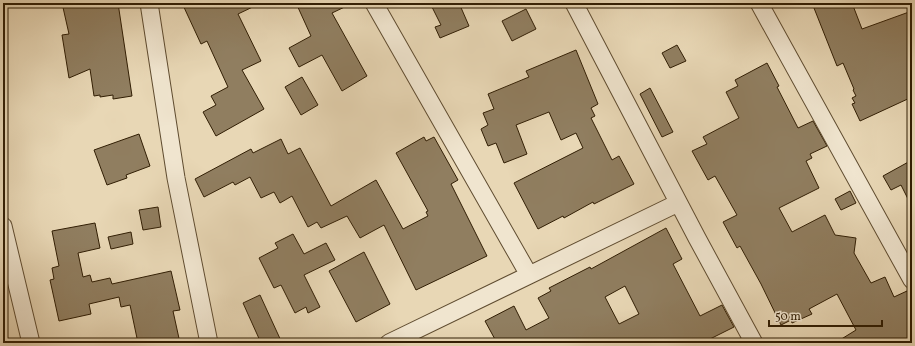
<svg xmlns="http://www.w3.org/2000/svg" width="915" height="346" font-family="Vollkorn,serif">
<rect width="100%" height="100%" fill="#e8d7b5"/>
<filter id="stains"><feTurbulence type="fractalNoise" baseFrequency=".005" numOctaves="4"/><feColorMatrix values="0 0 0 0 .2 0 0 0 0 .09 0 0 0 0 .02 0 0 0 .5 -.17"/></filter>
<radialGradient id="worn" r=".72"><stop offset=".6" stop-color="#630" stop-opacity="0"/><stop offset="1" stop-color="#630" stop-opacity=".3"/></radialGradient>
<path fill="#907e60" stroke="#311e04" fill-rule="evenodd" d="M62,3H118L132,96L113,99V95L100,97V95L94,96L90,69L69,78L62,35L69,34Z
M182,3H261L238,14L261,61L242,70L264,109L216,136L203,112L216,105L211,96L228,87L207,41L201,44Z
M296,3H353L332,13L367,76L342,91L322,55L299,67L289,48L311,36Z
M430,3H459L469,26L440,38L435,27L441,25Z
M812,3H852L862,29L909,12L912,21V97L860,121L852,104L855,103L852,98L856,96L853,90L854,89L843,63L837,66Z
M526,9L536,29L512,41L502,21Z
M677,45L686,61L670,68L662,53Z
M576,50L598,104L591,108L595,116L591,118L612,160L619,156L634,184L594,204L593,202L564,218L563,216L538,229L514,183L583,148L576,133L561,140L549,112L516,125L527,154L504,163L496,143L488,146L481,129L488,125L483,113L494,109L488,94L529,77L526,71Z
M767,63L779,86L777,87L798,128L813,121L827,146L810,154L812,158L806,161L819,188L779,208L792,232L825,215L835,235L856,238L854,253L871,283L885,277L894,297L907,291L912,302V343H835L856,330L837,294L809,309L812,314L792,323L791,320L781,325L761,284L740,246L737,248L723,222L737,215L715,176L708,180L692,151L707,144L703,137L739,118L726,92L738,86L735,80Z
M302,77L318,105L301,115L285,87Z
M650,88L673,132L662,137L640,94Z
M139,134L150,166L126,175L127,178L107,185L94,150Z
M424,137L426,141L434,137L458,180L451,184L487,256L416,290L384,225L360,238L347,216L321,228L317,222L308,227L292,196L280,203L274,192L261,198L250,177L235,185L233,182L204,197L195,179L251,149L253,153L281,139L288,154L300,148L331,206L376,180L403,229L428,216L426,212L428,211L396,153Z
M912,160V207L901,185L891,190L883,176Z
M850,191L856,203L841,210L835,199Z
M158,207L161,227L143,230L139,210Z
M95,223L100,248L78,253L83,277L90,275L92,282L110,278L112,284L171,271L180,310L173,311L180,343H138L130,305L121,307L119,297L89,304L91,314L59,321L50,280L54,279L52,268L59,266L52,231Z
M666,228L682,259L673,264L700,316L722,305L734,327L702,343H497L485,321L514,306L526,330L549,318L538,298L551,291L549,288L590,267L591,269ZM625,286L639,314L619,324L605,297Z
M131,232L133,244L111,249L108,237Z
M293,234L304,254L326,243L335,260L304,275L320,307L308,313L306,307L295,313L281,285L274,288L259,258L278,248L275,243Z
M364,252L390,304L356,322L329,271Z
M260,295L282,343H261L243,303Z"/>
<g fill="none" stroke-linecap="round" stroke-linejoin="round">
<g stroke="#5f4c30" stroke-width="19">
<path id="minor" d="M149,3L176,178L209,343
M374,3L529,275
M574,3L697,238L754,343
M759,3L912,280
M3,226L31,343
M389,343L678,203"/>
</g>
<use href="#minor" stroke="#f0e5cf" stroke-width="17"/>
</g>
<rect width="915" height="346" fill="none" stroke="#e8d7b5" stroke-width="16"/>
<rect x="4" y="4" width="907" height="338" fill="none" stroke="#311e04" stroke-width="2"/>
<rect x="8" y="8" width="899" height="330" fill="none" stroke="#311e04"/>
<path d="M769 320v6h113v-6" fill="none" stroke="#311e04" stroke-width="2"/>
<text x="775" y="320" font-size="12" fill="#311e04" stroke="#f0e5cf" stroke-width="3" paint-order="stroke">50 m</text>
<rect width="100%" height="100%" filter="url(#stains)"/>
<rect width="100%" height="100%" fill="url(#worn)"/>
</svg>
